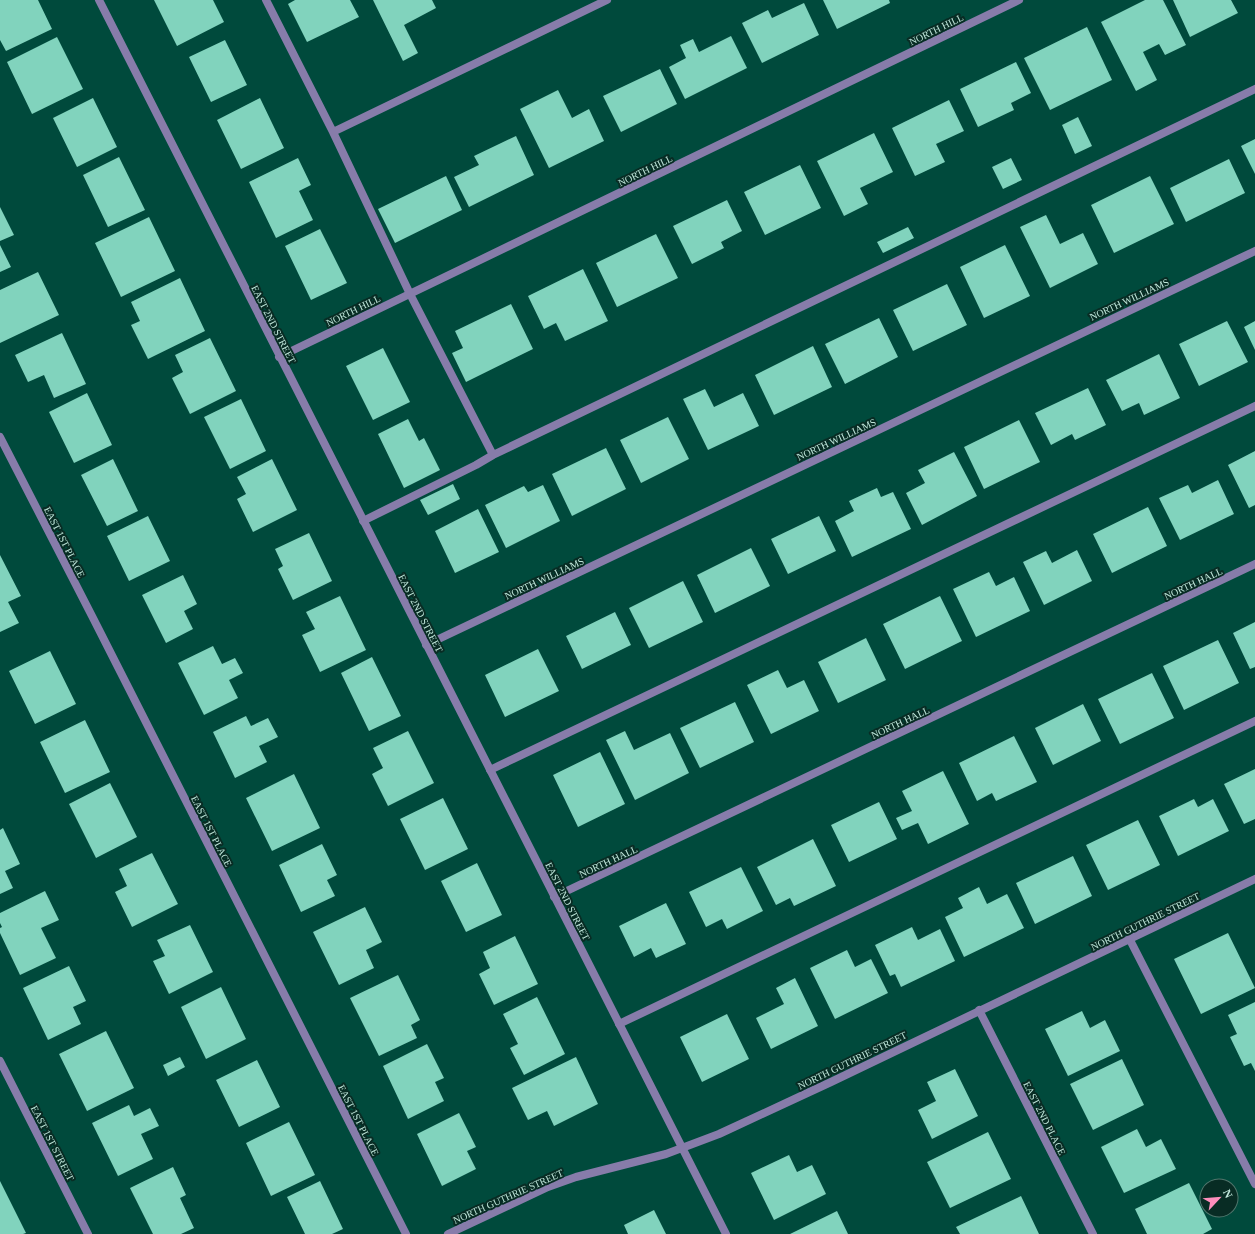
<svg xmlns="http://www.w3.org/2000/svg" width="1255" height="1234" font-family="Georgia,serif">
<rect width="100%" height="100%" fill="#004a3c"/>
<path fill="#81d3bd" d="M0,0H38L52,29L6,51L0,40Z
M154,0H213L224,22L177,46Z
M295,0H350L359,17L307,42L288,4Z
M373,0H432L436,8L404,25L418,53L403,61Z
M823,0H889L890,3L837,29Z
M1145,0H1163L1186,45L1165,55L1159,44L1143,52L1157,80L1136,91L1101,22Z
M1173,0H1231L1238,13L1190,37Z
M804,3L819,35L762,63L742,23L768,10L772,18Z
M1087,27L1112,80L1050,110L1024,58Z
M731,36L747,68L685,99L669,67L686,58L680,45L693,39L699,52Z
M57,37L83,89L32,114L7,62Z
M225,40L247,85L211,102L189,57Z
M1016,62L1031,93L1011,103L1014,110L978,127L960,89Z
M660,69L677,104L621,132L603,96Z
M558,90L572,118L589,109L604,141L549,168L520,109Z
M93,98L117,147L77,167L53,118Z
M260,98L284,148L241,169L217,120Z
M949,100L964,131L936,144L945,162L915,176L892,128Z
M1078,117L1092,146L1075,154L1062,125Z
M874,133L893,172L860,188L868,204L844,216L817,161Z
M516,136L534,175L469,207L454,177L479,165L474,156Z
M1255,139V174L1241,146Z
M119,157L145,210L108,227L83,175Z
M298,158L311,185L299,191L313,220L276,238L249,182Z
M1011,158L1022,180L1003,189L992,167Z
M1229,159L1245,193L1186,222L1170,188Z
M800,165L821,208L765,235L744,192Z
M446,176L462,210L395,243L378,209Z
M1150,176L1174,224L1114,253L1091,205Z
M727,200L742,231L721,242L724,248L692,264L673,226Z
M0,207L14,235L0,241Z
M1046,215L1060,244L1083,233L1098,264L1050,288L1020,227Z
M149,217L175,271L121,297L95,243Z
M908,227L914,238L883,253L877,242Z
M320,229L347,283L311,300L285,246Z
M656,234L678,278L617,307L596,263Z
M0,245L11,267L0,272Z
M1005,245L1030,296L984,318L960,267Z
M583,269L608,321L565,341L556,323L544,329L528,296Z
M38,272L59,315L0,343V290Z
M180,278L205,331L148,359L131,325L140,321L131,302Z
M947,284L967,325L913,351L893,310Z
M511,304L533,349L466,382L452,353L463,348L455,331Z
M879,318L898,357L845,384L825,344Z
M1227,321L1248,362L1199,386L1179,344Z
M1255,321V350L1244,327Z
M62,333L86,384L54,398L44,375L28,382L15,355Z
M210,338L236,391L190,414L172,378L183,372L175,355Z
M813,346L832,387L774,415L755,375Z
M383,348L410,402L373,420L346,366Z
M1159,354L1180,398L1144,415L1139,403L1122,411L1106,380Z
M1088,388L1106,425L1075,440L1072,434L1051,445L1035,413Z
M705,389L714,407L743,393L759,426L708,450L683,399Z
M87,393L112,445L74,463L49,412Z
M241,399L266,451L230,469L204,417Z
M668,417L689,459L641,483L620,440Z
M408,419L419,441L424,438L440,470L404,488L378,434Z
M1019,420L1040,462L984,489L964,447Z
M606,448L626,489L572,516L552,474Z
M1255,451V505L1249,508L1228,465Z
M954,452L977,496L922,525L906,493L925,483L918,470Z
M113,459L138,511L107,526L81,475Z
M272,459L297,510L253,532L237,499L246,494L237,477Z
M1218,480L1234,514L1180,540L1159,498L1188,485L1192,493Z
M453,484L460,499L428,515L420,500Z
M543,485L560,521L506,548L485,505L524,486L528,492Z
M877,488L881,497L893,492L911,529L852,557L835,521L854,511L849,501Z
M1148,507L1167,546L1112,573L1093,534Z
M478,509L499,552L455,573L435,531Z
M148,516L170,561L129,581L107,536Z
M819,516L836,551L788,574L771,539Z
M309,533L332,581L293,600L278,569L283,566L275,549Z
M751,548L770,586L715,613L697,575Z
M1077,550L1092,581L1044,605L1023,562L1046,551L1052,563Z
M0,555L21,596L8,602L19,623L0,632Z
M989,572L996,586L1014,577L1030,611L976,637L953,589Z
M183,575L197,604L184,611L193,629L166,643L142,595Z
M683,581L703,622L649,648L629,608Z
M340,596L366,650L320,672L302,635L315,629L306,612Z
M940,596L962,641L905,669L883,624Z
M615,612L631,645L582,669L566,636Z
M1255,622V667L1250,669L1233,633Z
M866,638L886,680L838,703L818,662Z
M1218,640L1239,683L1184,710L1163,666Z
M213,646L222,664L235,658L243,673L229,680L238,698L204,715L178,663Z
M538,649L559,691L505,717L485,675Z
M50,651L76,704L35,724L9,671Z
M372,657L401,716L369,731L341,673Z
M778,670L787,688L804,680L819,711L771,734L747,685Z
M1152,673L1174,718L1120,744L1098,699Z
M735,702L754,742L700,768L680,728Z
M1083,704L1101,741L1053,765L1035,728Z
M246,716L251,726L268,718L278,737L259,746L267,762L235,778L213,732Z
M85,720L110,772L65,793L40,742Z
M408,731L434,783L388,806L372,774L383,768L373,748Z
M625,731L634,750L670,733L689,773L635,800L606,740Z
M1014,736L1037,782L996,801L992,793L977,801L959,763Z
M600,752L625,804L578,827L553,775Z
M1255,769V819L1244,824L1224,784Z
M943,771L969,824L928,844L918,823L902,830L896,818L912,811L902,791Z
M294,774L320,828L272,851L246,798Z
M110,783L137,837L96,858L69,804Z
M443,798L468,849L425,870L400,819Z
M1194,799L1198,807L1213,799L1229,831L1178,856L1159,816Z
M879,802L897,839L849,862L831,825Z
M1138,820L1160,865L1108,890L1086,845Z
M3,828L20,864L5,871L13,888L0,894V830Z
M813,839L836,886L794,906L790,898L776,905L757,867Z
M322,844L337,875L327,880L335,896L301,912L279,865Z
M152,853L178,904L132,927L115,892L127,886L119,869Z
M1073,856L1092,896L1035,924L1016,883Z
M477,863L502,915L466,932L441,881Z
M741,867L763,911L727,929L722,919L706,927L689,892Z
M979,887L987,904L1007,894L1024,928L964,957L945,917L963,908L958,898Z
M45,891L59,920L41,928L56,958L20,975L0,933V928L2,927L0,923V913Z
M666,903L686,944L656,958L651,948L634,957L619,926Z
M365,907L382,942L366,950L374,968L339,985L313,932Z
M190,925L213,972L169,994L153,961L165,956L157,940Z
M912,927L918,940L940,929L955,961L901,987L895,974L890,976L875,945Z
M1228,933L1255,988L1201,1014L1174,959Z
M515,936L538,984L494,1005L479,974L490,968L483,952Z
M847,950L855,967L871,959L888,993L835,1019L810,968Z
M69,966L86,1001L73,1007L81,1024L48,1040L23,988Z
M398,975L420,1020L411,1025L417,1038L379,1056L350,998Z
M795,978L818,1026L771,1049L756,1018L784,1004L776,988Z
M221,987L246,1039L206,1059L181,1007Z
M537,997L565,1054L524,1075L510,1048L518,1044L503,1014Z
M1255,1002V1071L1251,1063L1244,1066L1230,1037L1237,1034L1228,1015Z
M1082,1011L1090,1028L1105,1020L1120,1051L1068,1076L1045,1029Z
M727,1014L749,1059L702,1082L680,1037Z
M106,1031L134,1088L87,1111L59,1054Z
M427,1044L444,1078L435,1082L444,1101L408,1119L383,1066Z
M180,1057L185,1067L168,1076L163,1065Z
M576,1057L598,1104L554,1126L547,1111L528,1120L512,1088Z
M1122,1059L1144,1105L1093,1130L1070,1084Z
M257,1060L280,1107L239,1127L216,1080Z
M955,1069L978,1116L932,1139L918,1110L936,1101L927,1082Z
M129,1105L134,1116L150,1108L159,1126L141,1134L153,1159L118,1176L92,1123Z
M459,1113L476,1147L467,1151L476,1169L442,1186L417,1134Z
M289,1122L315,1175L271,1196L246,1143Z
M1137,1129L1146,1147L1161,1139L1176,1169L1124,1193L1101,1147Z
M988,1132L1011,1179L950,1208L927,1162Z
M789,1155L797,1172L812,1165L826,1194L774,1220L751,1173Z
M173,1167L186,1195L180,1198L194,1228L181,1234H153L130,1188Z
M0,1181L26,1233L23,1234H0Z
M320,1181L343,1229L332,1234H305L287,1197Z
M1189,1183L1212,1229L1203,1234H1147L1135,1209Z
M1021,1196L1039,1234H960L956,1227Z
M654,1210L666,1234H628L624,1225Z
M837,1211L848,1234H790Z"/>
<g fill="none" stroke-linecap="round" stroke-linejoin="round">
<path stroke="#877caa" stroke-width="8" d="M266,0L333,132L410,294L493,455
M333,132L607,0
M363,521L476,465L493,455L1255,89
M490,770L1255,406
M1130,940L1255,1184
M619,1024L1255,721"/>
<path stroke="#877caa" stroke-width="8" d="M99,0L726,1234
M279,357L1019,0
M0,437L92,616L406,1234
M426,645L1255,251
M554,897L1255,564
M979,1010L1093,1234
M0,1061L88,1234
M448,1234L548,1187L576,1177L666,1154L719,1134L831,1082L1255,879"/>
</g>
<g text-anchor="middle" stroke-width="4" stroke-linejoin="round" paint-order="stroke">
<g font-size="10" fill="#bfe6da" stroke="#082c24">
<text transform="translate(936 29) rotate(-26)" y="4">NORTH HILL</text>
<text transform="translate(645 170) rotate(-26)" y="4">NORTH HILL</text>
<text transform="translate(1129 299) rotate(-25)" y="4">NORTH WILLIAMS</text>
<text transform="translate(353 310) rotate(-26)" y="4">NORTH HILL</text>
<text transform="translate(274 324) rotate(63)" y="4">EAST 2ND STREET</text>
<text transform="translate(836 439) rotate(-25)" y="4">NORTH WILLIAMS</text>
<text transform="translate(65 542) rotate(63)" y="4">EAST 1ST PLACE</text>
<text transform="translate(544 578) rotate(-25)" y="4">NORTH WILLIAMS</text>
<text transform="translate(1193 583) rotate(-25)" y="4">NORTH HALL</text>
<text transform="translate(421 613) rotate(63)" y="4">EAST 2ND STREET</text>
<text transform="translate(900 722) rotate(-25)" y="4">NORTH HALL</text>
<text transform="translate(212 831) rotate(63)" y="4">EAST 1ST PLACE</text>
<text transform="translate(608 861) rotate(-25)" y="4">NORTH HALL</text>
<text transform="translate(568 901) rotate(63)" y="4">EAST 2ND STREET</text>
<text transform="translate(1145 921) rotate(-26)" y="4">NORTH GUTHRIE STREET</text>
<text transform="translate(852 1060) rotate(-26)" y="4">NORTH GUTHRIE STREET</text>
<text transform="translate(1045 1118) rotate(63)" y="4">EAST 2ND PLACE</text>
<text transform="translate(359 1120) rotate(63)" y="4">EAST 1ST PLACE</text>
<text transform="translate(53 1143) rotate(63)" y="4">EAST 1ST STREET</text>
<text transform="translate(508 1196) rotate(-24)" y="4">NORTH GUTHRIE STREET</text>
</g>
</g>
<g transform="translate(1219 1198) rotate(64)"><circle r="19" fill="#082c24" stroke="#51766d"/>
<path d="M0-3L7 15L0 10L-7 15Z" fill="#fe8ebc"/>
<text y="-6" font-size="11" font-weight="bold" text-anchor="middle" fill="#bfe6da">N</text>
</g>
</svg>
